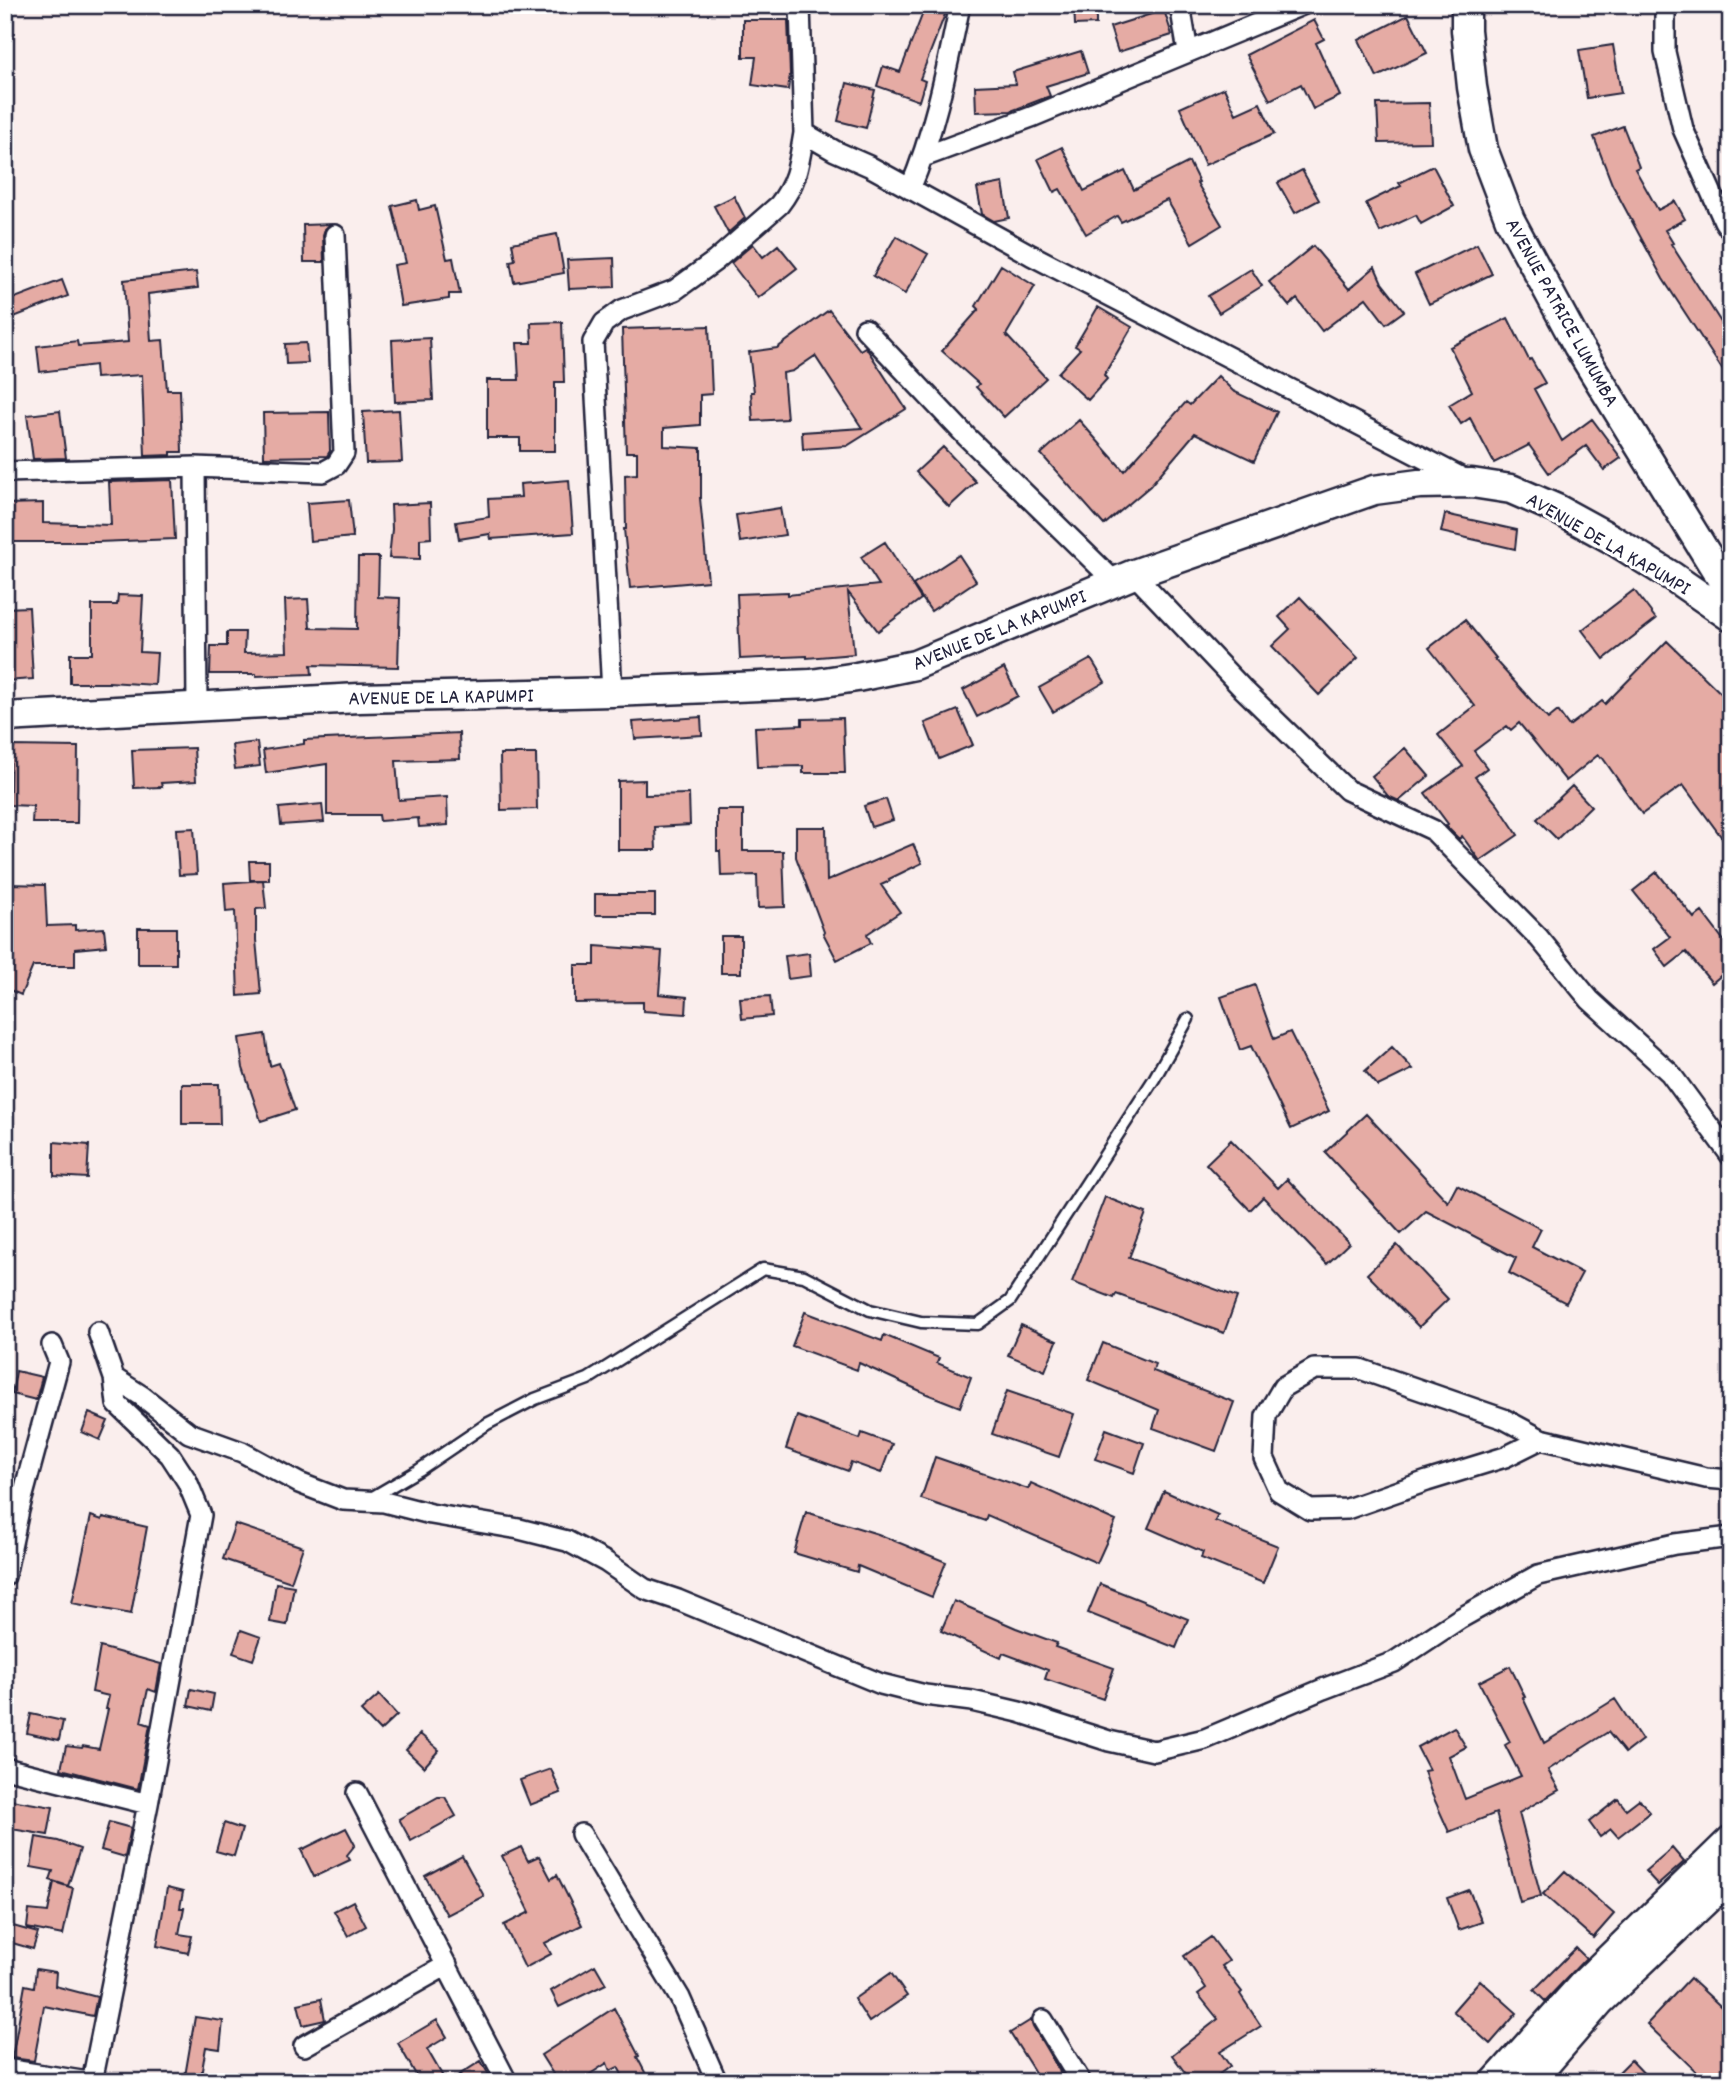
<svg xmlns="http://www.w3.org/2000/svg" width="1736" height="2087" font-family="Dekko,sans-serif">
<rect width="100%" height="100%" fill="#faeeed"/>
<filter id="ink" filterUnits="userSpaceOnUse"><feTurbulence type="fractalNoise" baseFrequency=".0143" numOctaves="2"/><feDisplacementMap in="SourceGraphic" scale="14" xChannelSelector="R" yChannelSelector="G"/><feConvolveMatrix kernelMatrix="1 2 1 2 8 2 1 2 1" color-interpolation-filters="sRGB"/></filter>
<g filter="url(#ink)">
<path fill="#e5aba4" stroke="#22223b" stroke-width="2" d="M926,5H937L947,9L920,79L925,81L919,101L877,86L883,66L900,72Z
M1074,5H1096V24L1075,25Z
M1164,10L1172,35L1118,52L1110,27Z
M1408,15L1427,53L1377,77L1359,40Z
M743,20H788L790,74L788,90L752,85L756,57H743Z
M1314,20L1324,39L1316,43L1340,96L1313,109L1301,84L1270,100L1246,55Z
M1613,45L1621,93L1587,98L1579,50Z
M1081,51L1088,73L1046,86L1050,96L1011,111L976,112L975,86L1016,84L1013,72Z
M847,83L875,90L866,128L838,121Z
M1224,88L1236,114L1260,103L1274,134L1205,165L1180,108Z
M1429,103L1431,142L1379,143L1377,104Z
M1623,126L1639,167L1635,169L1658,210L1675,201L1685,219L1665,230L1673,243L1671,244L1731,338V383L1663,279L1612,184L1594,137Z
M1062,147L1084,191L1125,171L1134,190L1189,162L1199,182L1197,183L1222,225L1192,243L1167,200L1121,222L1117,216L1086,234L1060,189L1054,192L1038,159Z
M1433,166L1454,206L1421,224L1416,215L1380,232L1366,203L1401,186L1399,183Z
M1302,170L1319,200L1295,213L1278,183Z
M1003,183L1009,218L994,221L982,214L977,188Z
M734,196L745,218L728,233L714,206Z
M417,200L419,210L435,206L447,259L453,258L460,294H449V299L401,306L394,265L406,263L392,206Z
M331,224L325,229L323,235L324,262H304L303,225Z
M557,234L564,273L514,282L510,261L515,260L512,243Z
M896,236L928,254L905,294L873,276Z
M753,244L763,257L778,245L797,268L758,298L731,263Z
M1477,244L1492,274L1429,304L1415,274Z
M1313,246L1349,289L1375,267L1382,283L1404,311L1386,324L1366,298L1322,331L1297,299L1289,306L1269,282Z
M614,258L615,287L569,289L567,260Z
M1001,265L1035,286L1006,335L1046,378L1004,417L976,387L979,384L942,351L979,309L976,306Z
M1251,269L1262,286L1219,313L1208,296Z
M196,272L198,288L148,294L151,341L163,340L167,390H180L182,452H171V455L145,456L142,375L96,378L95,365L40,372L37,346L77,341L78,346L128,342L124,280Z
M62,280L68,296L14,317L7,301Z
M1098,307L1132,327L1104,375L1107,379L1088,400L1058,373L1080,349L1075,346Z
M829,310L860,350L865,347L867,349L906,409L847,446L803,449L802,432L862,428L815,356L793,371L783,373L787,419L753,421L751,392H754L749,352L777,348Z
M1508,318L1529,360L1531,359L1545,383L1534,389L1562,441L1592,419L1621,458L1604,470L1586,446L1549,473L1529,445L1494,463L1470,418L1461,424L1449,405L1472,391L1450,347Z
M562,322L564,382H555V451H520V438H487V380H519L517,343H532L531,323Z
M709,326L712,394L700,395V425L664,428V446L701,448V498H700L708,581L630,588L624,529H626L625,475L637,474V452H626L622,329Z
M430,338L433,400L395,402L392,340Z
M306,343L308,363L286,364L285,344Z
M1218,376L1233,391L1277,412L1254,461L1195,433L1150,486L1104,525L1041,454L1079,420L1124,471L1186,402L1190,405Z
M399,410L402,462L366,463L363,412Z
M60,411L66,458L33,459L27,415Z
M329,412L330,451L327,456L264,457L263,413Z
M943,447L976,482L949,507L916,472Z
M172,480L175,539L97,542H5V504L43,503V523L111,525L109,482Z
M569,480L573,533L491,539L490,534L459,539L456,522L489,517L488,499L521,497L520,484Z
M349,500L353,537L310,541L307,503Z
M430,503L431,538L420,539V559L389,558L392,529L391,505Z
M780,508L785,535L740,542L736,515Z
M1445,514L1517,530L1515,549L1441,532Z
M885,542L921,599L878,631L848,592L854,654L807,658V656L740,659L737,594L788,592V595L879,585L861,557Z
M959,555L976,581L931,611L913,585Z
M358,557H379L378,597L400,598L398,667L311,665L312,674L256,676V674H210L211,646H227V632H245L244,653L287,652L285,600L308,599L310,628L357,629Z
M1634,590L1656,619L1604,659L1582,630Z
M118,595L143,596L140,652L157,653L155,685L109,682V683H70V654H92V605H117Z
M1300,597L1358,658L1319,695L1272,646L1290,629L1279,617Z
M29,607L33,679L5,681V608Z
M1465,620L1496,658L1494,659L1548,719L1558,711L1569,726L1602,701L1605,704L1667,641L1731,703V850L1683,785L1642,814L1602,757L1600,758L1598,755L1566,781L1519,723L1511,730L1507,726L1474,751L1487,768L1475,777L1498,805L1518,835L1480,861L1462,836L1459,839L1446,826L1448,824L1425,793L1463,766L1438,735L1475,706L1429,648Z
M1091,659L1105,682L1053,712L1039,688Z
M1004,668L1018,696L977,717L963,690Z
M958,710L973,745L939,759L925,723Z
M701,717L702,735L635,739L633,722Z
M843,718L845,773H803V766L757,767L755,727L802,725V719Z
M459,733L460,759L396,761L399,800L447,797L448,825L419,827L418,818L380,821L379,815H327V764L266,773L263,750L304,744V740Z
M257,742L260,766L235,769L232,745Z
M11,746L78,747L77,823H32L33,806L10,805Z
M194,748L196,781L161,783L162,787L134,788L132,750Z
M1405,748L1429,776L1399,801L1388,796L1372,776Z
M500,754H536L537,809L501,810Z
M645,780V795L689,794L690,825L655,827L656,850H618V781Z
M1572,786L1591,806L1557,839L1537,819Z
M886,799L893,820L871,827L864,806Z
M322,804L324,822L281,825L279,808Z
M717,810H743V851H783L785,907L758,908L757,875L721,876L720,851H717Z
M796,827H826L827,881L913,844L922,863L889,879L890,881L881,885L900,912L867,934L871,943L837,960L823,933L824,932L796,857Z
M194,828L197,874L179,875L176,829Z
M249,861H269V880H250Z
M1657,872L1694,918L1702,912L1731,950V967L1712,983L1686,952L1667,967L1654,949L1670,937L1633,891Z
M263,880L266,908L256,909V940L261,994L238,996L235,911L226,912L224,883Z
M10,884L45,885L47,926L75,925V930L104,928L106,946L75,949V966H33L21,995L5,988V926H12Z
M595,894H655V915H595Z
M138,928H176V964H138Z
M721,936H741V973H721Z
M595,946L662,951L659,994L687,997L686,1014L643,1011V1002L575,1003V965H595Z
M809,953L811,976L788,979L785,956Z
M1255,985L1274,1039L1290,1032L1329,1111L1291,1129L1251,1046L1240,1050L1221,997Z
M770,996L772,1016L742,1019L740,998Z
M265,1034L270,1066L279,1063L295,1110L261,1121L243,1068L239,1038Z
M1392,1047L1413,1069L1378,1086L1365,1071Z
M182,1084H219L220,1124H182Z
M1366,1114L1448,1202L1457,1185L1541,1229L1532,1247L1582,1273L1566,1303L1509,1273L1516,1258L1426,1211L1401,1234L1325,1152Z
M1231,1140L1278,1188L1287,1179L1349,1243L1327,1264L1263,1197L1250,1210L1206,1164Z
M54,1142L89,1145L87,1178L54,1176Z
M1105,1197L1146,1213L1129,1258L1237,1297L1224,1333L1116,1294L1114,1298L1072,1282Z
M1397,1245L1448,1299L1419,1327L1367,1274Z
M805,1312L882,1341L884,1335L939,1358L937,1363L971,1377L960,1407L927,1394L859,1363L857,1370L792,1346Z
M1021,1325L1057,1341L1045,1371L1008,1355Z
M1103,1343L1155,1364L1153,1371L1234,1402L1216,1451L1153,1428L1159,1410L1088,1380Z
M16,1371L42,1377L36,1400L12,1394Z
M1007,1391L1074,1414L1059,1457L992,1434Z
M89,1413L108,1421L100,1440L82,1432Z
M797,1416L860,1439L862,1433L892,1444L881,1473L851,1462L848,1471L786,1449Z
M1106,1429L1144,1443L1134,1473L1095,1459Z
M935,1457L1028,1489L1031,1483L1116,1521L1097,1563L987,1515L985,1521L921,1499Z
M1164,1491L1218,1515L1215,1521L1278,1546L1263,1583L1201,1558L1203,1552L1148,1528Z
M806,1512L878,1534L946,1562L932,1597L858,1566L857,1572L794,1553Z
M91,1516L102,1520L103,1517L147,1527L131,1614L72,1603Z
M235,1524L303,1547L291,1582L223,1559Z
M276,1583L294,1586L287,1625L270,1622Z
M1100,1584L1188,1619L1176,1648L1088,1613Z
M954,1601L1016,1628L1057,1643L1055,1647L1114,1668L1103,1699L1045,1679L1048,1670L1003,1653L1001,1658L941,1631Z
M241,1630L261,1637L253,1660L233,1653Z
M100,1647L161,1664L156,1692L148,1689L141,1722L150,1725L138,1789L61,1769L66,1746L82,1748L83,1746L99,1749L108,1709H106L109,1696L92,1692Z
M1510,1666L1525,1697L1523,1698L1544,1743L1615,1699L1642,1740L1625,1753L1608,1732L1548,1770L1559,1790L1519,1813L1541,1896L1520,1902L1496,1813L1449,1832L1431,1792L1424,1771L1429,1770L1417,1747L1454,1727L1466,1747L1449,1756L1465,1799L1521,1776L1505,1745L1510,1742L1479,1682Z
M191,1689L214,1694L211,1711L188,1706Z
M379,1695L397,1715L380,1731L361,1711Z
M31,1714L63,1721L59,1740L27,1733Z
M420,1734L439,1750L424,1767L406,1750Z
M551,1769L561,1793L530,1805L520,1780Z
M438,1797H445L456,1816L411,1841L399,1819Z
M5,1799L53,1807L48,1835L5,1828Z
M1618,1799L1626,1809L1639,1799L1650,1812L1618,1837L1611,1829L1600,1837L1589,1822Z
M109,1822L131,1828L125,1857L101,1850Z
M224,1823L242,1829L234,1856L216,1851Z
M346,1828L355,1845L347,1855L350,1860L314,1877L301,1850Z
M36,1837L58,1841L80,1849L68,1886L50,1880L53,1871L31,1867Z
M521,1847L528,1861L539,1856L551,1879L557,1875L582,1925L545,1943L551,1954L525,1968L504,1925L530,1912L502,1856Z
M1672,1848L1684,1862L1658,1885L1645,1871Z
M462,1856L484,1896L447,1915L425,1876Z
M1565,1871L1614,1914L1593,1938L1543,1894Z
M54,1882L73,1888L63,1935L27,1928L29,1910L48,1912Z
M167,1888L183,1892L180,1908H184L179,1934L192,1936L188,1953L157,1946Z
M1469,1890L1482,1922L1459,1930L1447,1898Z
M353,1901L366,1926L348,1936L334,1911Z
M13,1926L38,1933L33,1949L9,1942Z
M1211,1937L1229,1961L1222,1966L1242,1992L1240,1994L1261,2026L1220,2052L1230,2066L1209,2082H1192L1172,2055L1218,2019L1198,1994L1206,1988L1184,1956Z
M1576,1948L1586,1958L1545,2001L1534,1990Z
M595,1965L606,1984L559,2007L551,1991Z
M36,1969L56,1972L55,1986L97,1997L93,2016L44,2006L34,2061L12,2058L25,1985L34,1987Z
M891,1973L907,1996L869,2022L854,1999Z
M1690,1978L1731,2016V2077L1726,2082H1707L1647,2024Z
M1480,1980L1517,2013L1490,2044L1453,2011Z
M321,1999L325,2020L303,2025L298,2004Z
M614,2008L639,2056L637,2057L650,2082H626L618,2067L610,2071L607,2063L578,2082H558L541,2055Z
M195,2017L223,2021L220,2049L206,2047L200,2082H184Z
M437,2020L447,2037L427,2049L446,2082H420L398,2043Z
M1031,2020L1033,2026L1066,2082H1041L1010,2033Z
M1631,2060L1652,2082H1609Z
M481,2061L493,2082H448Z"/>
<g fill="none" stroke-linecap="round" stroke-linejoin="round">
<g stroke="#22223b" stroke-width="15">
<path id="lane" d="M371,1498L419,1470L487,1424L535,1399L588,1379L763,1269L804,1276L870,1310L921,1322L978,1324L1010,1301L1154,1079L1188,1019"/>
</g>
<g stroke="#22223b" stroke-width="24">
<path id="street" d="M800,5L804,133L835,151L869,166L1031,255L1468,481
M1180,5L1188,52
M1665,5V52L1683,129L1724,221L1731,231
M923,157L1034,116L1302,5
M910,189C935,130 947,67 960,5
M865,329L967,437L1115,582
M195,467L197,705
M5,472L195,467L323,472L336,465L344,453L335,235
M1134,574L1242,688L1347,790L1433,830L1539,938L1590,1000L1670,1073L1731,1156
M612,692L593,342L604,323L622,310L675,290L715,261L779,205C798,181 799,162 804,133
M98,1332L114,1378L142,1396L189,1433L242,1452L299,1483L343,1500L384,1502L431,1514L519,1529L567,1541L606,1562L645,1589L678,1600L881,1684L925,1695L972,1701L1019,1712L1109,1741L1154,1751L1205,1739L1323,1689L1394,1662L1459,1619L1538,1575L1675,1544L1731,1537
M1541,1439L1505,1457L1427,1481L1347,1509L1310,1510L1279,1491L1264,1458L1266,1416L1283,1387L1314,1369H1360L1504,1419L1541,1439L1706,1478L1731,1480
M5,1576L19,1510L59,1362L52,1345
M5,1768L148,1804
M357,1793L507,2082
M581,1834L680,1998L717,2082
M1043,2020L1081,2082
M304,2046L447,1965
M5,2069L88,2082
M92,2082L148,1804L201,1515L187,1481L170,1455L117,1404L114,1378"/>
</g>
<g stroke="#22223b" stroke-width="33">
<path id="secondary" d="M1466,5V30L1472,87L1483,149L1510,220L1578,346L1731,594
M5,717L359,698L612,692L811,684L857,677L915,665L1134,574L1374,490L1419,484L1472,483L1511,489L1557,509L1610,538L1673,577L1731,617
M1495,2082L1583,1984L1731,1840
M1530,2082L1600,2001L1731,1876"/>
</g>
<use href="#lane" stroke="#fff" stroke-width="10"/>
<use href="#street" stroke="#fff" stroke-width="19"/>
<use href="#secondary" stroke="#fff" stroke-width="28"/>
</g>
</g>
<g text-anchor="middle" stroke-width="6" stroke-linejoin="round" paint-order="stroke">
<g font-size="21" fill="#22223b" stroke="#fff">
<text transform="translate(1563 312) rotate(61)" y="7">AVENUE PATRICE LUMUMBA</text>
<text transform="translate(1609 543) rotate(30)" y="7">AVENUE DE LA KAPUMPI</text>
<text transform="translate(999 629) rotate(-22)" y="7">AVENUE DE LA KAPUMPI</text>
<text transform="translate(441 696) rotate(-1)" y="7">AVENUE DE LA KAPUMPI</text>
</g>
</g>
<rect width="1736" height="2087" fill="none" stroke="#fff" stroke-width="28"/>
<rect x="14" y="14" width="1708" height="2059" fill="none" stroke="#22223b" stroke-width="2.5" filter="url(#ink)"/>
</svg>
